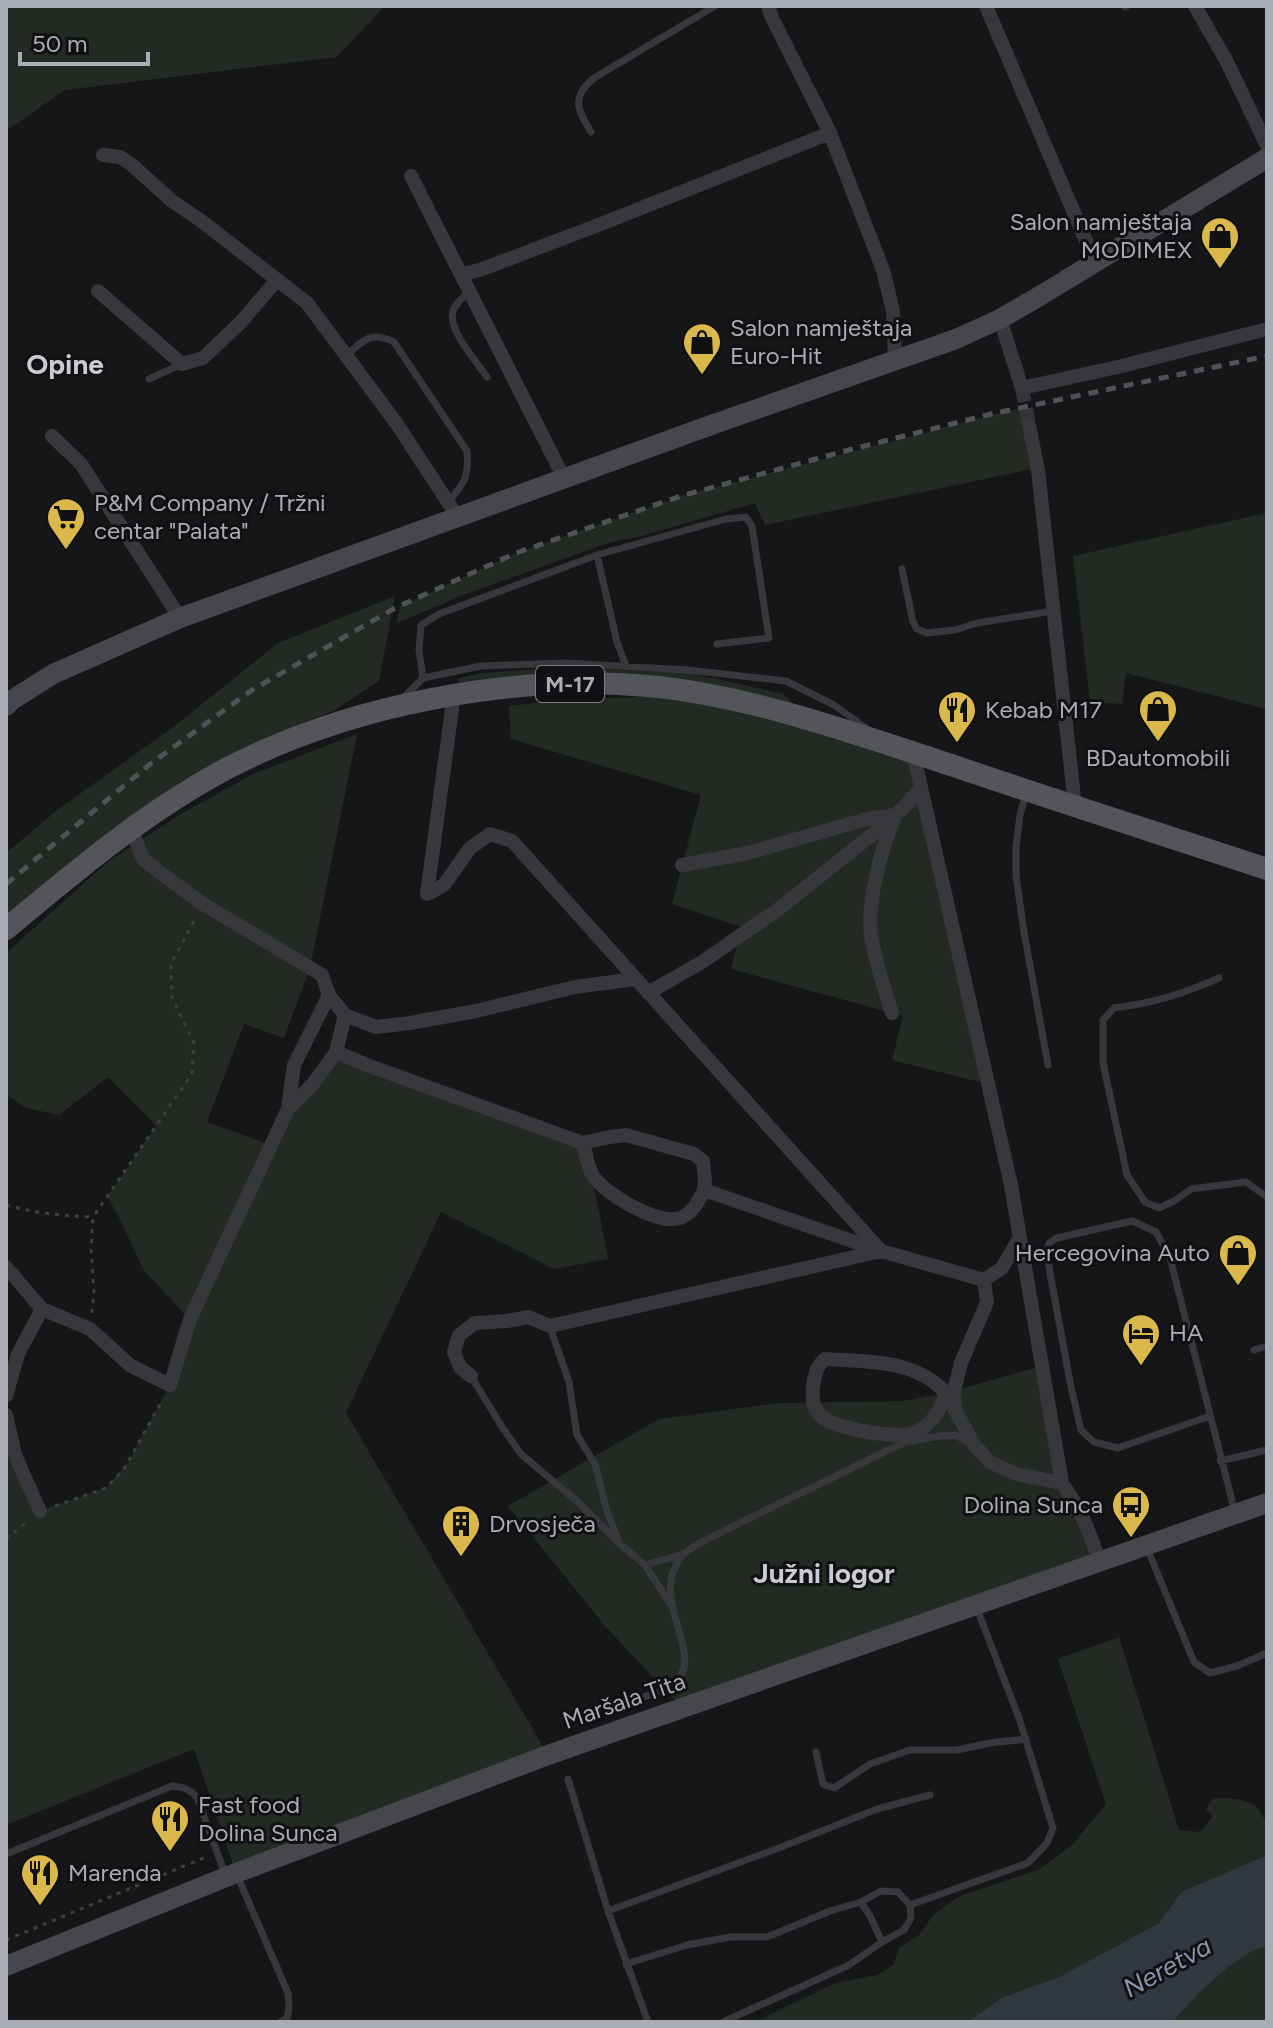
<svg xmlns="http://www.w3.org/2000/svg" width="1273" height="2028" font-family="Figtree,sans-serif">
<rect width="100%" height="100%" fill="#161618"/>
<path fill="#232a24" d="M6,6H385L337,57L65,90L6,131Z
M1020,408L1032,469L765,525L755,503L645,535L608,543L466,594L397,623L400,606L516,553L681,496Z
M1267,513V709L1126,673L1122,704L1090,702L1073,556Z
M395,596L379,681L333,711L293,727L180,782L103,837L6,916V853L60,808L176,725L278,643Z
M539,669H594L689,673L784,694L791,702L788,704L459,684L457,679L481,673Z
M707,695L913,752L988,1084L892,1060L903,1016L731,969L742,927L672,904L701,795L511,739L509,706L572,699Z
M357,734L310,968L284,1038L244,1024L207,1122L271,1145L336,1052L583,1143L599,1211L608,1259L554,1269L441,1212L346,1413L548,1755L236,1873L194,1749L6,1825V1415L40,1511L106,1488L129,1461L170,1385L190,1320L143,1269L118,1215L107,1197L156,1126L108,1077L59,1115L26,1108L6,1094V953L109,861L179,815L253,774Z
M1042,1366L1060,1464L1099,1561L682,1708L605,1626L508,1506L659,1419L779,1403L903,1401L946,1393Z
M1119,1637L1179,1830L1200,1832L1213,1816L1206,1809L1213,1798C1233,1799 1257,1797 1264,1819L1267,1818V1855L1181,1892L1159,1923L1059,1977L1001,1998L968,2022H755L835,1983L878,1975L893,1965L899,1948L919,1935L934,1914L960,1896L1040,1869L1072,1845L1106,1804L1058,1659Z
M1267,1946V2022H1173C1193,1998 1236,1953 1267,1946Z"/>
<path fill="#32383f" d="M1267,1855V1946C1236,1953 1193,1998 1173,2022H968L1001,1998L1059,1977L1159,1923L1181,1892Z"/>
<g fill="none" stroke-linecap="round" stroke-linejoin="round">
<path stroke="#343438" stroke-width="14" stroke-dasharray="14 7" stroke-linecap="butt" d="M1022,388L1029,425"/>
<path stroke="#3e3f43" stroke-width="3" stroke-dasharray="4 6" stroke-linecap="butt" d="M6,1205C35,1213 63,1216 93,1217
M92,1313L94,1291L91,1249L93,1217L192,1074L194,1043L172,998L171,964L195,919
M55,1506L106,1488L124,1469L163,1399
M6,1539L28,1521
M6,1940L206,1857"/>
<path stroke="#38383c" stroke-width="7" d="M1125,7L1127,6
M591,132C577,109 571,97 594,78L715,6
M469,291C464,297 456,303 453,311C447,329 476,361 487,377
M347,355C364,339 371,331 394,342L467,451C469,474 465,485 448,501
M149,379L182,364
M597,555L726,519L746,517L752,526L769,638L717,644
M902,569L913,622L917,629L927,633L955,630L977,623L1053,611
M423,678L419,650L421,625L439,614L597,555L617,642L626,666
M402,699L423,678L481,666L566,663L688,670L786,681L834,705L866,728
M1026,793L1020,815L1016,847V876L1024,932L1048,1065
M1219,978C1183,994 1153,1003 1114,1008L1103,1020V1063L1127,1175L1145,1202L1159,1208L1174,1201L1191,1189L1246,1182L1267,1197
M550,1327L569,1382L577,1435L595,1464L607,1511L619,1542
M1254,1350L1267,1346
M471,1376L502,1427L521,1454L579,1503L620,1544L645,1565L670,1604
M1210,1416L1118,1448L1094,1442L1081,1430L1071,1387L1050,1273L1047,1253L1049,1243L1057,1238L1132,1221L1156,1232L1170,1258L1235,1512
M1220,1461L1267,1450
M1147,1548L1194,1662L1210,1673L1237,1666L1267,1653
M645,1565L681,1555
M637,1699C648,1695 663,1692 672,1685C711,1656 645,1601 682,1556C689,1548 703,1542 713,1536L905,1442L940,1436L956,1435L970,1444
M816,1752L823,1784L834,1788L870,1764L910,1750H957L990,1743L1026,1739
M568,1779L608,1911L648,2022
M6,1854L172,1786C183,1787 189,1789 197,1797L225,1874
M237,1875L288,1993L289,2008L287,2018L280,2022
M861,1902L881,1891L898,1892L910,1905
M608,1911L784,1846L877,1809L930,1795
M626,1964L687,1945L730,1937H767L830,1911L861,1902L870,1916L882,1942
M723,2022L849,1965L882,1942L904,1930L911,1918L910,1905L1028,1863L1047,1843L1053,1828L1019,1718L976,1606"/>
<path stroke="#38383c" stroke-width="14" d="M768,6L772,18L830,133L883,270L893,311L895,359
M986,6L1095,262
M1195,6L1227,62L1267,146
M103,155L120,157L132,165L172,201L200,220L307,303L397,424L457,516
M411,176L564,478
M461,275L482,269L601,224L830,133
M98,291L182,364L203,358L240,323L277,280
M1000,319L1022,388L1122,366L1267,329
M1029,425L1038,470L1075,806
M52,436L81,464L180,618
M454,694L427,894L444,885L470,848L490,834L512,841L881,1251
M913,752L1011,1185L1062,1483C1080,1508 1090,1532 1099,1561
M682,865L748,853L867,819L895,815
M648,993L702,962L776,911L883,826L902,809L921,788
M892,1013C884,987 875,962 871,935C867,902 881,849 894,819
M345,1015L376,1027L410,1023L476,1011L575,987L635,979
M336,1052L367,1065L583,1143L610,1137L626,1135L694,1154L703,1161L705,1180L704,1190L881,1251L984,1280L1002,1268L1020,1237
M288,1109L312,1085L336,1052L345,1015L329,995
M583,1143C586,1153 587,1165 592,1174C602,1193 659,1226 680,1218C693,1213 698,1202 704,1190
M6,1267L42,1309L18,1354L6,1396
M984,1280L987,1302L961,1363L954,1391L955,1410L975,1446L990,1462L1016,1474L1062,1483
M42,1309L90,1329L131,1366L170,1385L190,1319L288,1109L294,1065L329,995L322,975L203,904L174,883L143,859L131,828
M471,1376L460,1367L454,1352L459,1335L475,1323L507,1321L528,1317L550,1326L881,1251
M946,1393C915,1359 868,1362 825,1359C816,1367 815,1374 813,1386C812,1398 812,1406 820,1415C832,1429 900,1440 916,1432C932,1425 941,1409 946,1393L954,1391
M6,1415L15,1455L40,1511"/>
<path stroke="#46474c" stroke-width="20" d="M6,706L12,700L53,674L180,618L700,429L956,339L1000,319L1033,300L1267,158
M6,1966L236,1873L548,1755L1267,1503"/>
<path stroke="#54555b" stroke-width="22" d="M6,929C76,871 145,812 226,769C348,705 511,674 648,686C749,695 860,735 957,767C1060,802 1164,835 1267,869"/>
<path stroke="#515257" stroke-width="5" stroke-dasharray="10 8" stroke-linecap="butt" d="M6,884L149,765L252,690L395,608L516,553L681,496L845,451L991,414L1267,356"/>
</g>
<defs>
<g id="shop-pin" transform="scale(2)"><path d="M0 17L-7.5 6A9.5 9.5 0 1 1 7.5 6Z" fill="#dab84c" stroke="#111113"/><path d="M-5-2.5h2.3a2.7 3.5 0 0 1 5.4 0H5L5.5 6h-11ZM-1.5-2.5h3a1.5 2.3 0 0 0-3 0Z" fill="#111"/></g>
<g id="supermarket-pin" transform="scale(2)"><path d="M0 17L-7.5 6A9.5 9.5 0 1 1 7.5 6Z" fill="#dab84c" stroke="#111113"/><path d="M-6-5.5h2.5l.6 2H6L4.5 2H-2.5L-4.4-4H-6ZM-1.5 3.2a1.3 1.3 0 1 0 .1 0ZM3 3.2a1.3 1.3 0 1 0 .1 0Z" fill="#111"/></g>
<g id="restaurant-pin" transform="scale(2)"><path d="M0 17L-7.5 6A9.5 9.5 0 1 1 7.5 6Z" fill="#dab84c" stroke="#111113"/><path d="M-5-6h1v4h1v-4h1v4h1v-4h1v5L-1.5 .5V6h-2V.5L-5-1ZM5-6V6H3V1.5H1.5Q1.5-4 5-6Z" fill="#111"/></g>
<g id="hotel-pin" transform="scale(2)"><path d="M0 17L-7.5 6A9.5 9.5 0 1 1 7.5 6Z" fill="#dab84c" stroke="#111113"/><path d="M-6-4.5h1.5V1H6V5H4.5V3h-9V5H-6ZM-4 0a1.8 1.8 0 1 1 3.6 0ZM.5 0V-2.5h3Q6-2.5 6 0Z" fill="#111"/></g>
<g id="bus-pin" transform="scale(2)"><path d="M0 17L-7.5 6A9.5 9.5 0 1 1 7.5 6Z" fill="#dab84c" stroke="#111113"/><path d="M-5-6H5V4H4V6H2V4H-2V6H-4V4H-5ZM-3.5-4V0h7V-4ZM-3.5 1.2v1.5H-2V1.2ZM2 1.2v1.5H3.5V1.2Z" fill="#111"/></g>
<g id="building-pin" transform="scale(2)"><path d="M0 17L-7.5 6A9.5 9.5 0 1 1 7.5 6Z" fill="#dab84c" stroke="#111113"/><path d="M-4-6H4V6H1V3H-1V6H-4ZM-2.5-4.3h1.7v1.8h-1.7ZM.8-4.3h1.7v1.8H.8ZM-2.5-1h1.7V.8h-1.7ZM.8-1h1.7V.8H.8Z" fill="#111"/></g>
</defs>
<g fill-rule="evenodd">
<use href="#shop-pin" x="1220" y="236"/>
<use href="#shop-pin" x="702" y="342"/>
<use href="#supermarket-pin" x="66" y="517"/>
<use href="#shop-pin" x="1158" y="709"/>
<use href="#restaurant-pin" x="957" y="710"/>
<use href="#shop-pin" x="1238" y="1253"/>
<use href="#hotel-pin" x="1141" y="1333"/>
<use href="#bus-pin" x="1131" y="1505"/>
<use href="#building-pin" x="461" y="1524"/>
<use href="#restaurant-pin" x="170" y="1819"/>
<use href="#restaurant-pin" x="40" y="1873"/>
</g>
<g text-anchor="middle" stroke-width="6" stroke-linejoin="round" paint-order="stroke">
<rect fill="#111113" stroke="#7c7e85" stroke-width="2" x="536" y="666" width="68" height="36" rx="6"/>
<g font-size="22" font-weight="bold" fill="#aaadb6">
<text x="570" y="692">M-17</text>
</g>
<g font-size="24" fill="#aaadb6" stroke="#111113" text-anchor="start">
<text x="1192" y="230" text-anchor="end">Salon namještaja<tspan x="1192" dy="28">MODIMEX</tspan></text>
<text x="730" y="336">Salon namještaja<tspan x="730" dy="28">Euro-Hit</tspan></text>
<text x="94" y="511">P&amp;M Company / Tržni<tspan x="94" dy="28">centar "Palata"</tspan></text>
<text x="985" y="718">Kebab M17</text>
<text x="1158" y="766" text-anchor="middle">BDautomobili</text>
<text x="1210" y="1261" text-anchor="end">Hercegovina Auto</text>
<text x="1169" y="1341">HA</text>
<text x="1103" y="1513" text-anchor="end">Dolina Sunca</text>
<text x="489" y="1532">Drvosječa</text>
<text x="198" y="1813">Fast food<tspan x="198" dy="28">Dolina Sunca</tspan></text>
<text x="68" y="1881">Marenda</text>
</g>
<g font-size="24" fill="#aaadb6" stroke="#111113">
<text transform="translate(624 1701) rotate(-19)" y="8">Maršala Tita</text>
</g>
<g font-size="26" font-style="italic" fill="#8697ad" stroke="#111113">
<text transform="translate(1167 1967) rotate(-29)" y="9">Neretva</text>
</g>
<g font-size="28" font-weight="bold" fill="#caccd3" stroke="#111113">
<text x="65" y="374">Opine</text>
<text x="824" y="1583">Južni logor</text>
</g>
</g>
<rect width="1273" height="2028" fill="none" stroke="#aaadb6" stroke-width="16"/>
<path d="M20 52v12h128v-12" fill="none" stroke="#aaadb6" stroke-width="4"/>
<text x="32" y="52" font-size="24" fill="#aaadb6" stroke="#111113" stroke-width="6" paint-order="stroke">50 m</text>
</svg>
